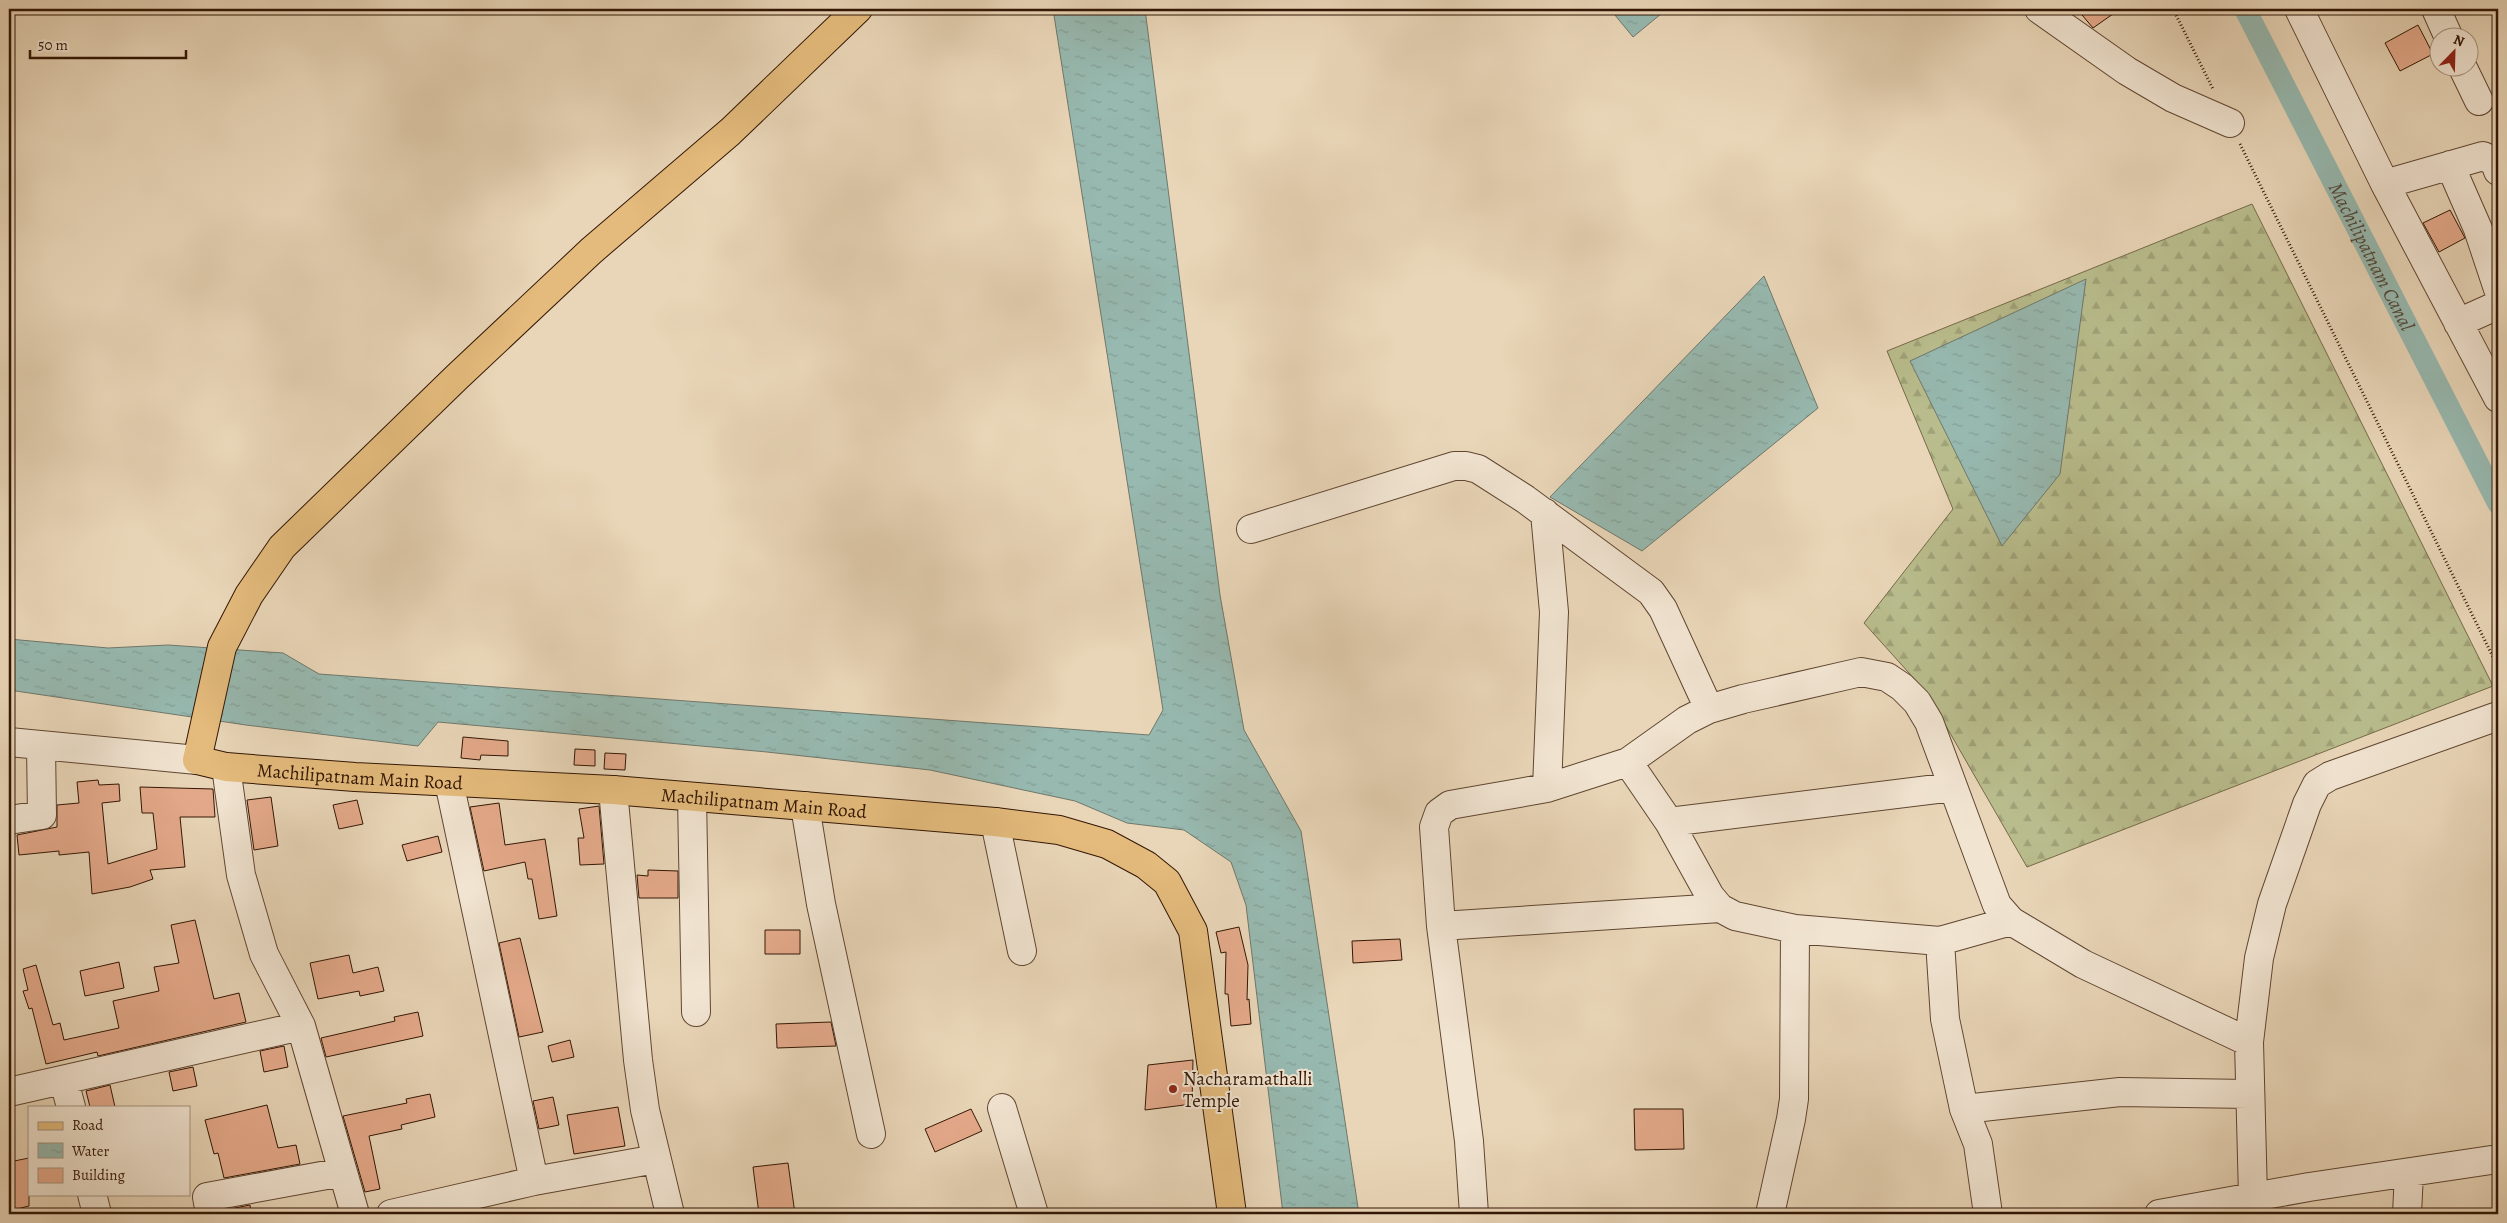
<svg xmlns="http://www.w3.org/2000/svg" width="2507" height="1223" font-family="Alegreya,serif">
<defs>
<pattern id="forest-firs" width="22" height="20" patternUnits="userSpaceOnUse" patternTransform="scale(1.25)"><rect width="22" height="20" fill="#b9bd8d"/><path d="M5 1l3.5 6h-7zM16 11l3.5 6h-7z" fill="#a0a278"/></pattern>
<pattern id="water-ripples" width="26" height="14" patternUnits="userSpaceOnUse" patternTransform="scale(1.25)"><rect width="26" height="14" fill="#97b9b0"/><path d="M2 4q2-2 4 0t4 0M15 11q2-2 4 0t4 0" fill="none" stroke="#839e96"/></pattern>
</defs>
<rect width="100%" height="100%" fill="#e9d6b8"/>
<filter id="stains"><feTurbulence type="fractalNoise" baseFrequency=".004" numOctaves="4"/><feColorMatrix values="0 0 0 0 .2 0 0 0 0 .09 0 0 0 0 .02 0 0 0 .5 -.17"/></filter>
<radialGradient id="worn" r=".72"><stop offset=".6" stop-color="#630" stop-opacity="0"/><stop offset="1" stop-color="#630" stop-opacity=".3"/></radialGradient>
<path fill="url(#forest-firs)" stroke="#766a48" d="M2252,204L2493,686L2027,867L1927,693L1864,623L1953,509L1887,351Z"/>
<path fill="url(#water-ripples)" stroke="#6f786b" d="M1053,9H1145L1220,595L1244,730L1301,831L1359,1214H1283L1246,905L1231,862L1184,830L1127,823L1075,801L930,770L767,752L438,722L418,746L246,725L9,690V639L108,648L168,645L283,653L319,674L1149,735L1163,710Z
M1610,9H1667L1633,37Z
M1764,276L1818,408L1642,551L1550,497Z
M2086,279L2060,474L2002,546L1910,361Z"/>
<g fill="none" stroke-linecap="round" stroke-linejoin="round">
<path stroke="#97b9b0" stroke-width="22" id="s1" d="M2245,9L2498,503"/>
</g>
<path fill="#e5aa8b" stroke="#321604" d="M2077,9H2120L2093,28Z
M2418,25L2433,54L2400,71L2385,43Z
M2450,210L2465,238L2439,252L2423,223Z
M463,737L508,741V756L481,755L480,760L461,758Z
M575,749L595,750V766L574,765Z
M605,753L626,754L625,770L604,769Z
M98,780L99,785L119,784L120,801L102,803L108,864L157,849L153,813H142L140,787L213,789L215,817H180L185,867L150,870L153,879L130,887L92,894L89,852L59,855V851L19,855L17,835L57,827V805L79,803L77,782Z
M271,797L278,846L254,850L247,800Z
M357,800L363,824L339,829L333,805Z
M499,803L505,845L545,839L557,916L539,919L532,879H528L525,862L484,871L470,807Z
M599,806L604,864L580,865L578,838H584L579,809Z
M438,836L442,852L407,861L402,845Z
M648,870L678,871V898H639L637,875L648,876Z
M195,920L214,999L239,993L246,1022L98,1056L97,1052L46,1064L32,1008L29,1009L23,991L28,990L23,969L36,965L53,1025L60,1023L64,1040L119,1028L113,1001L159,991L154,967L179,963L171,925Z
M1239,927L1248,965L1247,1000L1249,999L1251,1024L1231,1026L1228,994H1225L1226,952L1221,953L1216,932Z
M765,930H800V954H765Z
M520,938L543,1032L519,1037L499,943Z
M1400,939L1402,960L1353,963L1352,941Z
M349,955L353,973L378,967L384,991L360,996L359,991L318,999L310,963Z
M119,962L124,988L85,996L80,971Z
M418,1012L423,1036L326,1057L321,1038L395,1021L394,1017Z
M831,1022L836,1046L777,1048L776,1024Z
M570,1040L574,1057L552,1062L548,1046Z
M284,1046L288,1067L264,1072L260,1051Z
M1193,1060L1192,1104L1145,1110L1148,1065Z
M193,1067L197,1086L173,1091L169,1072Z
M110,1085L115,1107H90L86,1091Z
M430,1094L435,1117L401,1125L402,1129L369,1136L380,1189L365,1192L343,1116L407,1103L406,1099Z
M553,1097L559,1125L539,1129L533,1101Z
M267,1105L278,1148L296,1145L300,1164L224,1178L218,1153L214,1154L205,1120Z
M618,1107L625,1146L574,1154L567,1115Z
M971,1109L982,1131L935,1152L925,1129Z
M1634,1109H1683L1684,1149L1635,1150Z
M29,1158V1206L9,1211V1162Z
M788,1163L795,1214H759L753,1167Z
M250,1205L251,1214H232L230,1209Z"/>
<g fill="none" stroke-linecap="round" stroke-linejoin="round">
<g stroke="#604631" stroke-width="30">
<path id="minor" d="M2039,9L2127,71L2173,98L2230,123
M2299,9L2385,184L2498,398
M2436,9L2449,38
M2463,68L2479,101
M2450,165L2478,229L2498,289
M2385,184L2483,156L2495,162L2498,171
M2458,323L2498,305
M1545,513L1554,612L1547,788
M1251,529L1454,466H1466L1478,469L1525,499L1651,592L1663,609L1709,709
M9,742L197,760
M1628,762L1669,822L1710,896L1720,908L1735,916L1795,929
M226,767L241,875L264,954L301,1026L355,1214
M449,782L534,1181
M613,790L638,1060L645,1110L670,1214
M692,797L696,1012
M805,806L821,904L871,1134
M9,820L42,815L41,746
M995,822L1022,951
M1669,822L1953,787
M1441,926L1720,908
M2249,1042L2259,958L2272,904L2307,804L2317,784L2330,776L2498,716
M64,1081L71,1107
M9,1092L301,1026
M1002,1108L1034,1214
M1964,1109L1945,1019L1940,941L2011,921
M92,1194L97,1214
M210,1214L207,1197L343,1172
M391,1214L534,1181L656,1159
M1474,1214L1469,1141L1441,926L1434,827L1439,813L1450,805L1547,788L1628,762L1687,720L1709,709L1743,699L1861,672L1887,677L1902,687L1917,702L1929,722L1997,905L2011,921L2083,964L2249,1042L2253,1197
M1770,1214L1791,1119L1794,1099L1795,929L1940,941
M1988,1214L1978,1144L1964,1109L2120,1092L2249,1094
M2159,1214L2309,1187L2498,1159
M2407,1214L2409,1173"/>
</g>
<g stroke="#321604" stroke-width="30">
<g id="major">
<path id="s2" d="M858,9L730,132L591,251L457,377L282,547L249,595L222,647L197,760L226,767L355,777L613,790L995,822L1059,830L1107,844L1146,865L1167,882L1193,931L1232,1214"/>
</g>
</g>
<path stroke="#321604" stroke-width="3" stroke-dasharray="1 2.5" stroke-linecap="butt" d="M2173,9L2213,89
M2240,144L2498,667"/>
<use href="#minor" stroke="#f1e4d1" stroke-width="28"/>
<use href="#major" stroke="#e4bb7c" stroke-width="28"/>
</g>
<circle fill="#8f2418" stroke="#f1e4d1" stroke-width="2" cx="1173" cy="1089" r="5"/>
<g text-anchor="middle" stroke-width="4" stroke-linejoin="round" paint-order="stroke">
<g font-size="19" fill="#321604" stroke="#f1e4d1">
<text dy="7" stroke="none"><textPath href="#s2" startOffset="1185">Machilipatnam Main Road</textPath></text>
<text dy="7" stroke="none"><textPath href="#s2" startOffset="1590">Machilipatnam Main Road</textPath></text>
</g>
<g font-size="19" fill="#321604" stroke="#f1e4d1" text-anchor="start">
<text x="1183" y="1085">Nacharamathalli<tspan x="1183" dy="22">Temple</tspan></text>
</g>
<g font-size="20" font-style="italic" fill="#504738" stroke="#f1e4d1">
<text dy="7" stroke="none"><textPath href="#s1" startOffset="278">Machilipatnam Canal</textPath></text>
</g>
</g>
<rect width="2507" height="1223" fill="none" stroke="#e9d6b8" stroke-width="30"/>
<rect x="10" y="10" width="2487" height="1203" fill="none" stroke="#321604" stroke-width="2.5"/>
<rect x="15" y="15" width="2477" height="1193" fill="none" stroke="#321604"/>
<rect x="28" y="1106" width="162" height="90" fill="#f1e4d1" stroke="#a5927f"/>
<rect x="38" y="1122" width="25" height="8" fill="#e4bb7c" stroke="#a5927f"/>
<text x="72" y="1130" font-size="15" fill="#321604">Road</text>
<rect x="38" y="1143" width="25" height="15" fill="url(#water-ripples)" stroke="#a5927f"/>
<text x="72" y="1156" font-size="15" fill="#321604">Water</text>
<rect x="38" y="1168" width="25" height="15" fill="#e5aa8b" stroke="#a5927f"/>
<text x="72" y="1180" font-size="15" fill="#321604">Building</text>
<g transform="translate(2454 52) rotate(23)"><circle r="24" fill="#f1e4d1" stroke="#a5927f"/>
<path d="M0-4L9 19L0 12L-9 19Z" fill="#8f2418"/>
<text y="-8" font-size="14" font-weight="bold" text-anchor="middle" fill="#321604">N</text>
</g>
<path d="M30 50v8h156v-8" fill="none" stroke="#321604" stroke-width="2.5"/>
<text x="38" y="50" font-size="15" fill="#321604" stroke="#f1e4d1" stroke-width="4" paint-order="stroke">50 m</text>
<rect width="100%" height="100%" filter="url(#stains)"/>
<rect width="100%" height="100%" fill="url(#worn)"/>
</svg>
